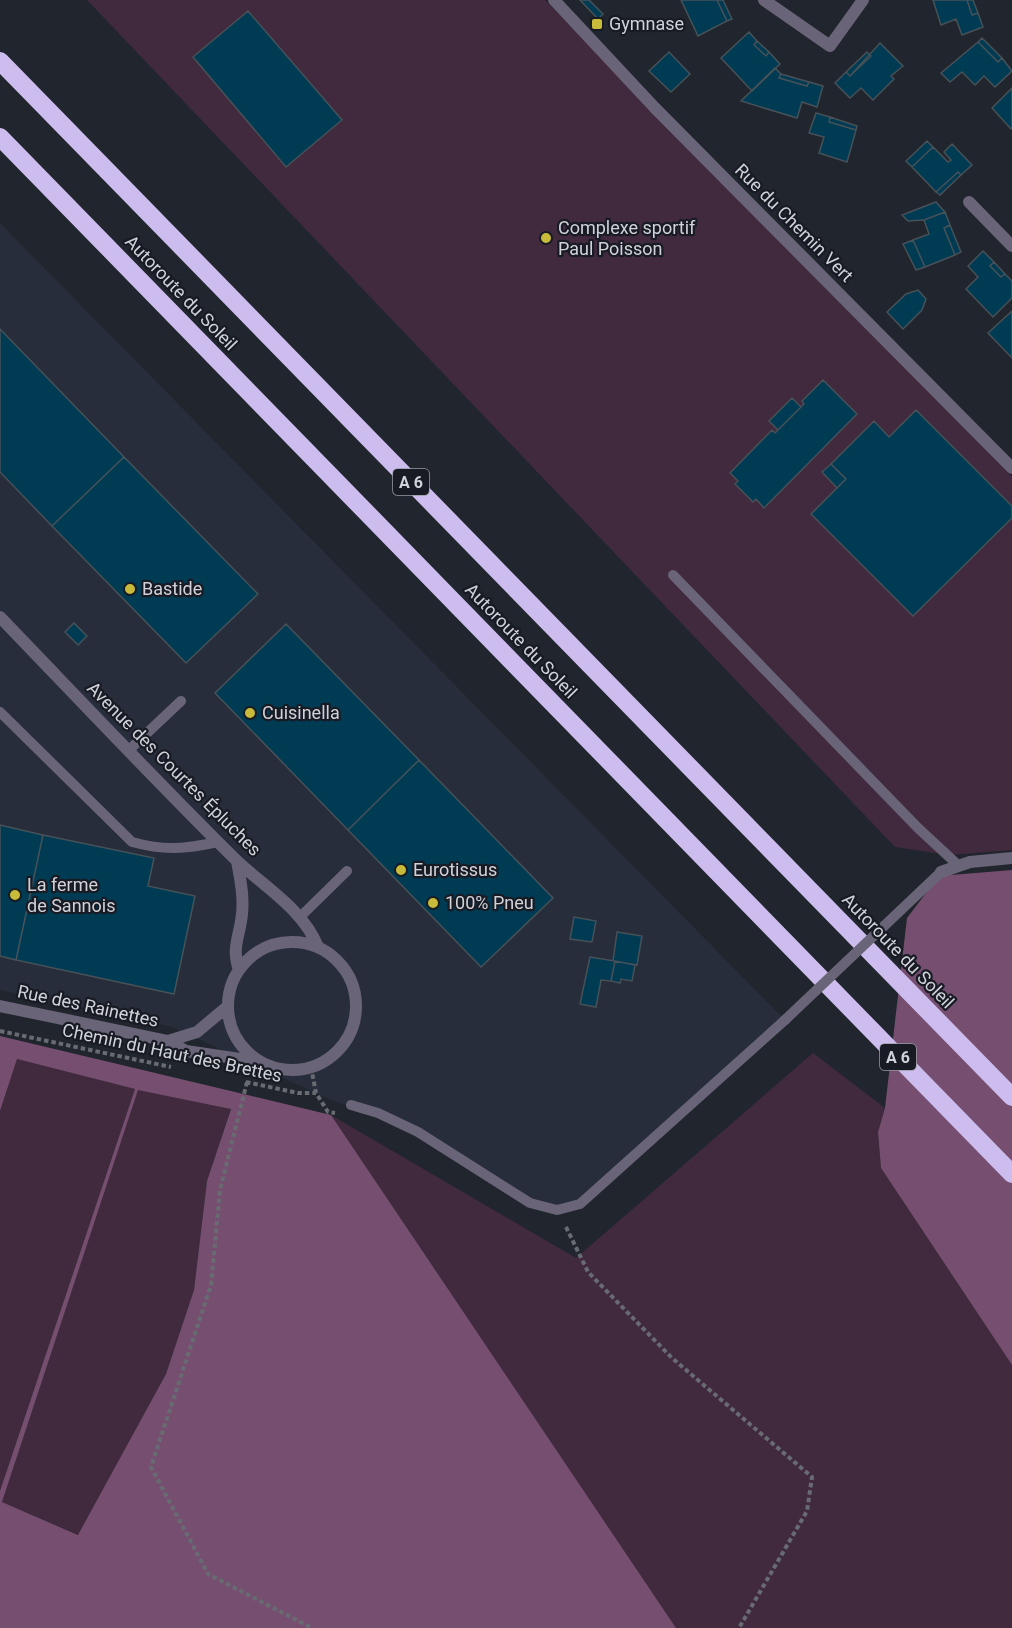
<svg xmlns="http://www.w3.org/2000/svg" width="1012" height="1628" font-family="Roboto,sans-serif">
<rect width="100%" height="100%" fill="#21252d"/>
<path fill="#272d3b" d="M0,223L785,1020L580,1209L560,1215L528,1205L413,1132L374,1114L333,1101L172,1027L0,990Z"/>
<path fill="#412a3e" d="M87,0H545L1012,477V850L949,855L895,847Z
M813,1053L885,1108L878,1132L881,1168L1012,1365V1628H676L331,1115L576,1258Z
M17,1059L135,1089L0,1491V1111Z
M138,1089L231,1108L207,1181L194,1290L166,1374L79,1535L2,1502Z"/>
<path fill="#764f70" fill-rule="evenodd" d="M1012,870V1365L881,1168L878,1132L885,1108L907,918L939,876Z
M0,1036L331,1115L676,1628H0V1491L135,1089L17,1059L0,1111ZM138,1090L231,1109L207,1181L194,1290L166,1374L78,1535L2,1502Z"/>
<path fill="#003b54" stroke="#475158" stroke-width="1.5" d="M580,0H589L603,14L598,19Z
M681,0H717L727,21L698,36Z
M717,0H723L732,19L727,21Z
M933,0H967L972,15L978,13L983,27L962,35L956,19L941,25Z
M967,0H973L978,13L972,15Z
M248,11L342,120L286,167L193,57Z
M749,32L757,41L754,45L766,56L769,52L780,64L752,91L721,58Z
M982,38L1002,58L998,62L978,42Z
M757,41L769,52L766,56L754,45Z
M978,42L998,62L1002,58L1012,71L995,87L984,76L975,85L962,72L950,82L941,73Z
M880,43L903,66L891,76L894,79L873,100L861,88L850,98L835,83L846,72L850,76Z
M669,52L690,74L671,92L649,71Z
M867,52L871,56L850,76L846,72Z
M775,68L781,74L779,78L807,86L809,82L823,86L817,107L802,102L797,118L741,101Z
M781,74L809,82L807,86L779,78Z
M1012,88V128L1011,129L992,108Z
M816,113L830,117L829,122L856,130L847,162L819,153L824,137L809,133Z
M830,117L857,126L856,130L829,122Z
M927,141L933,147L912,167L906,161Z
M952,144L972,165L961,175L958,172L936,192L912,167L933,147L948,162L951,160L944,152Z
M958,172L961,175L940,195L936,192Z
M936,202L945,212L924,220L908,221L902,215Z
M945,212L950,225L944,228L955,255L925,267L913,240L929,234L924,220Z
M950,225L961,252L955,255L944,228Z
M913,240L925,267L916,270L903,244Z
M983,251L994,262L990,266L1001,277L1005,274L1012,281V298L993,317L966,289L978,277L968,266Z
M994,262L1005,274L1001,277L990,266Z
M918,290L926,299L922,310L903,329L887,312L906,294Z
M1012,311V358L988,333Z
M0,329L124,457L52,526L0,472Z
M823,380L857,414L764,508L756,499L753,502L735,484L738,481L730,473L772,430L775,433L804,404L802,401Z
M792,398L801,407L778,430L769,421Z
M916,410L1012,506V518L913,616L811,514L846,479L831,464L874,421L889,437Z
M124,457L258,594L186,663L52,526Z
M831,464L846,479L837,488L822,472Z
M74,623L87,636L78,645L65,632Z
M286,624L419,760L348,830L215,693Z
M419,760L553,898L481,967L348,830Z
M0,825L43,835L16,960L0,956Z
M43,835L154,858L148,886L195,896L174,994L16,960Z
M574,917L596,921L592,942L570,939Z
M617,932L642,936L637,965L613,961Z
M590,957L615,961L611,981L601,980L596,1007L580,1004Z
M615,961L635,965L632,981L621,979L620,983L611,981Z"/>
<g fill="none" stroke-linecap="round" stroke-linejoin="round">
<path stroke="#686b72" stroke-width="4" stroke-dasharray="4.5 3" stroke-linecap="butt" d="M0,1031L171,1067
M311,1067L316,1093L328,1112L335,1113
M246,1082L298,1093H316
M247,1082L220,1190L211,1285L151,1467L208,1574L312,1628
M566,1227L588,1272L672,1358L812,1477L807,1511L739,1628"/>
<path stroke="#6a6478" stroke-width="10" d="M673,575L918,828L959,866
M0,712L132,842C165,851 185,849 218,842
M129,750L181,701
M300,917L347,871
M351,1105L378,1113L418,1132L530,1203L557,1210L580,1204L785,1020"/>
<path stroke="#6a6478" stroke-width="12" d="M554,0L655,108L1012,468
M764,0L830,46L863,0
M969,202L1012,246
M0,617C78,698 155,780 235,859C264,887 303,909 318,947
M237,861C240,878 244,896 242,914C240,936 231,947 239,970
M941,872L970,862L1012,858
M228 1006a64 64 0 1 1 128 0a64 64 0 1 1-128 0Z
M0,1006L168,1041L186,1051L261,1062
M168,1041L197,1032L228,1006"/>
<path stroke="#ccbdee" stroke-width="18" d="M0,61L1012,1097
M0,137L1012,1174"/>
<path stroke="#6a6478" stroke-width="10" d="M785,1020L941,872"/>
</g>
<g fill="#c8bb3b" stroke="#181b24" stroke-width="2">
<rect x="591" y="18" width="12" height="12" rx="3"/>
<circle cx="546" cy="238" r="6"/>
<circle cx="130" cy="589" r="6"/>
<circle cx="250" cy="713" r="6"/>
<circle cx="401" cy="870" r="6"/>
<circle cx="15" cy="895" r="6"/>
<circle cx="433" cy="903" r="6"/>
</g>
<g text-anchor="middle" stroke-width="4.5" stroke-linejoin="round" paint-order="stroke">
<g fill="#181b24" stroke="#999ba2" stroke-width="1.5">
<rect x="393" y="469" width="36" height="26" rx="4.5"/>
<rect x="880" y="1044" width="36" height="26" rx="4.5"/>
</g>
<g font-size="16" font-weight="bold" fill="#d0d2d8">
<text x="411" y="488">A 6</text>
<text x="898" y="1063">A 6</text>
</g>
<g font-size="18" fill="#d0d2d8" stroke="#181b24" text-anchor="start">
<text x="609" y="30">Gymnase</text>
<text x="558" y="234">Complexe sportif<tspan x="558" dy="21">Paul Poisson</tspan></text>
<text x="142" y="595">Bastide</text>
<text x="262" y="719">Cuisinella</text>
<text x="413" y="876">Eurotissus</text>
<text x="27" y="891">La ferme<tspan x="27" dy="21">de Sannois</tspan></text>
<text x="445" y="909">100% Pneu</text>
</g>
<g font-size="18" fill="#d0d2d8" stroke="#181b24">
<text transform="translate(794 223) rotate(45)" y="6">Rue du Chemin Vert</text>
<text transform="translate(181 293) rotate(46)" y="6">Autoroute du Soleil</text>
<text transform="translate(521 641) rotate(46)" y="6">Autoroute du Soleil</text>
<text transform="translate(174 769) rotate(45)" y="6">Avenue des Courtes Épluches</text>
<text transform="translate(898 951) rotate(46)" y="6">Autoroute du Soleil</text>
<text transform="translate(88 1006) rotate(12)" y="6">Rue des Rainettes</text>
<text transform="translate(172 1053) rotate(12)" y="6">Chemin du Haut des Brettes</text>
</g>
</g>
</svg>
